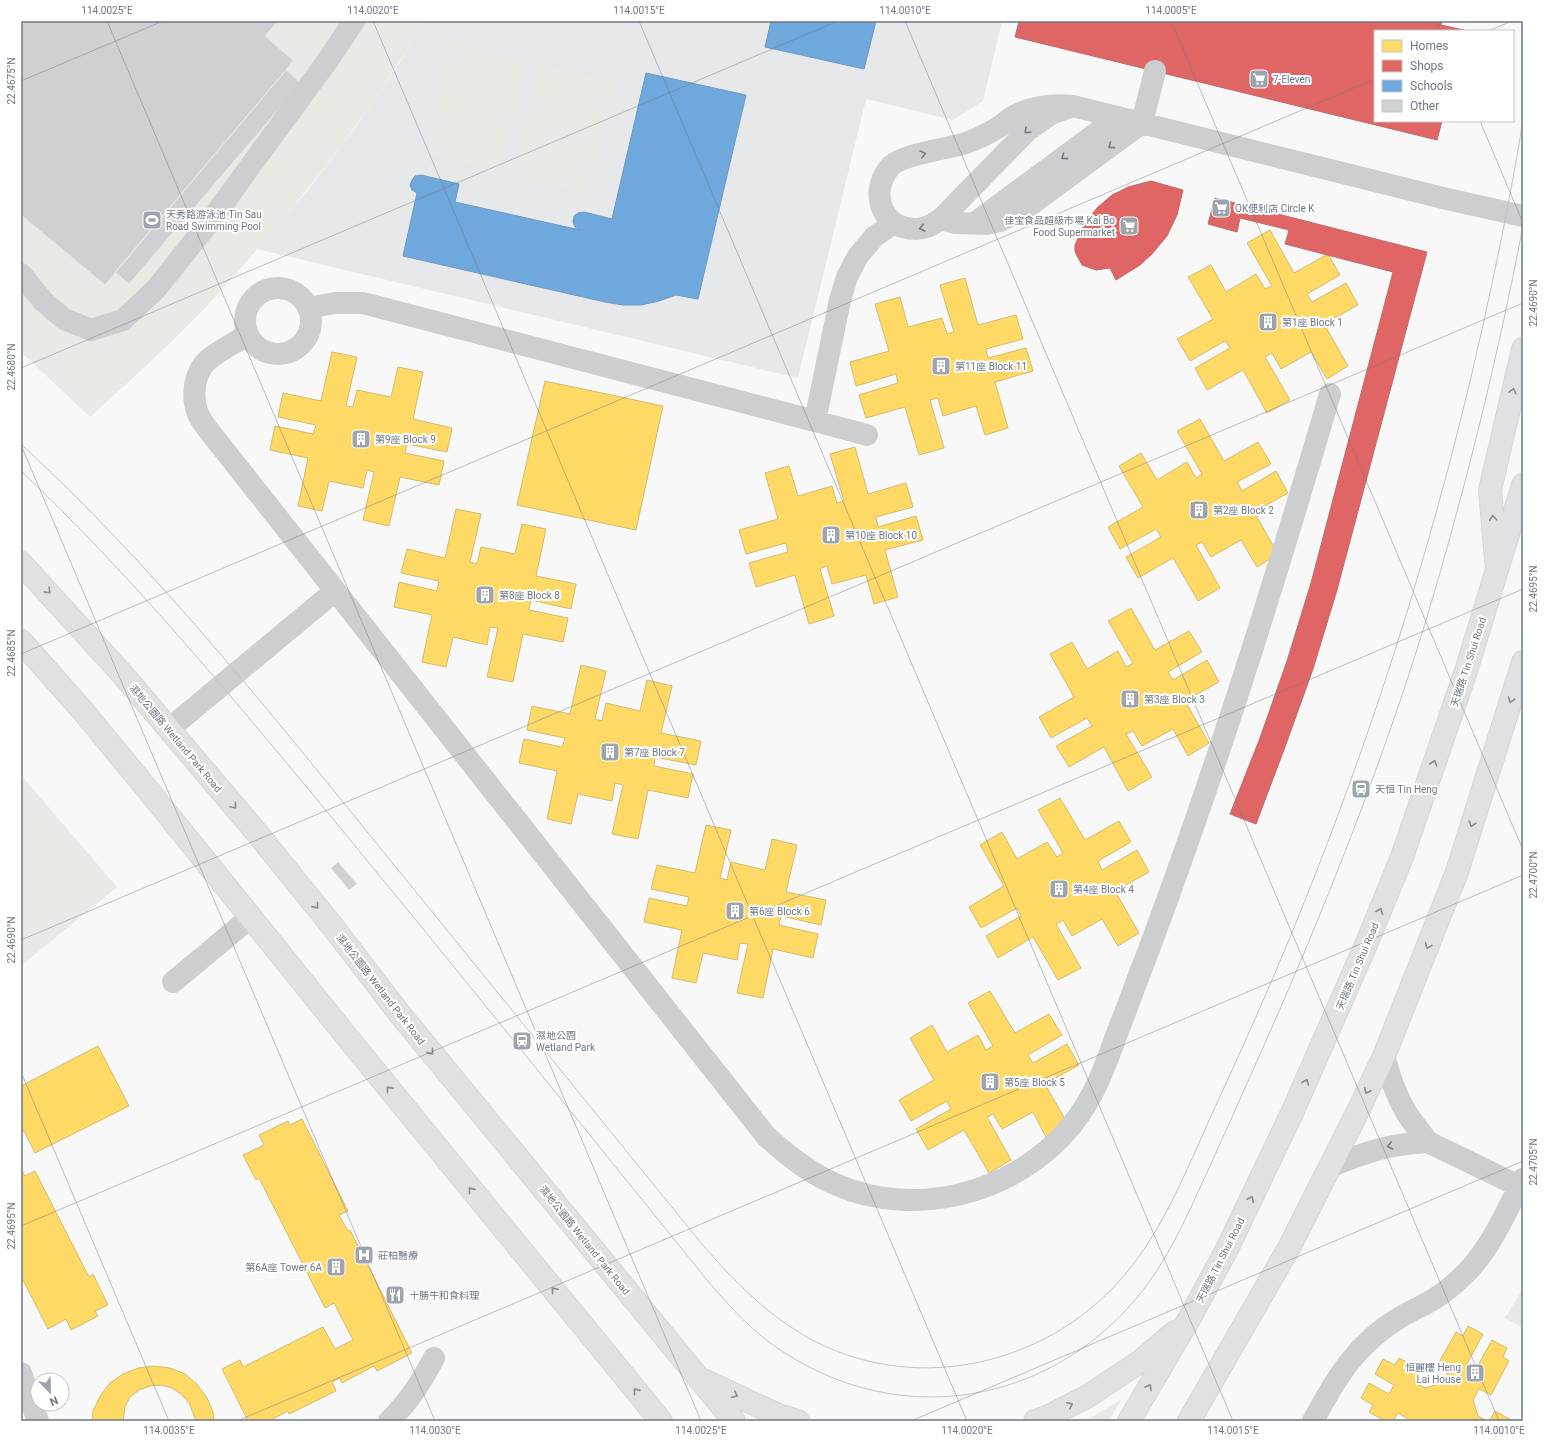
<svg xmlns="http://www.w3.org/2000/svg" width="1544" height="1442" font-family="Roboto,'Noto Sans TC',sans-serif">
<rect width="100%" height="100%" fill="#f8f8f8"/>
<path fill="#e7e8e9" d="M425,21H1002L983,101L953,120L866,99L798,378L257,249L308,190L355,128L399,64Z"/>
<path fill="#e8eae6" d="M21,21H425C373,108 314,185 247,261C233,277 219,293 204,309C168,346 129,382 90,417L21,352Z
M452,43L526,61L498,172L425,154Z
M540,64L613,82L585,194L512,176Z
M21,775L117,887L21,966Z
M1523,1288V1328L1505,1318Z
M1122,1399L1109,1421H1085L1090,1418Z"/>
<path fill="#ffd966" stroke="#d3bc6f" d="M1270,230L1294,273L1328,254L1340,275L1307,294L1312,302L1346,283L1358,305L1324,324L1348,366L1327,379L1311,352L1281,369L1272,353L1265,357L1290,400L1267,413L1243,370L1207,390L1195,368L1230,348L1225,341L1190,361L1177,339L1213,319L1188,277L1211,265L1226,292L1256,274L1265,289L1272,286L1247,243Z
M965,278L978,325L1016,315L1023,339L986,349L988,358L1026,348L1033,371L995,382L1008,428L985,435L976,406L943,416L938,398L930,400L944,448L919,455L905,407L866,418L859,395L898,383L896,374L856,386L850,362L889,351L875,304L900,297L908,327L942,318L947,334L954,332L940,285Z
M332,352L357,357L346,406L353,407L357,390L391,397L398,367L423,372L413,419L452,428L447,452L407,444L405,453L444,461L439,485L400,477L389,526L363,520L374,472L367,470L363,488L329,481L322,511L298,506L308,458L270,450L275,426L313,434L316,425L278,417L283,393L321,401Z
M545,381L663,406L636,530L517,505Z
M1200,419L1224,461L1258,442L1271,464L1237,482L1242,491L1276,471L1288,493L1254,512L1278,554L1257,567L1241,540L1211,557L1202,542L1196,545L1220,588L1198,601L1173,558L1138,578L1126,557L1161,537L1156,529L1120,549L1108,527L1143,507L1119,466L1141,453L1157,480L1187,462L1196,478L1202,474L1177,431Z
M855,447L868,494L906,483L913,507L876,517L878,527L916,516L923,540L885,550L898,597L874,604L866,575L832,584L827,566L820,569L834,616L809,624L795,575L756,587L749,563L788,552L786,543L746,554L739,530L778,519L765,473L789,466L798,496L832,486L837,503L844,501L830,454Z
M456,509L481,514L470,562L477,564L481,547L515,554L522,524L546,529L536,576L576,584L571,609L531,600L529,610L568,618L563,642L523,634L513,682L487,677L498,628L490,627L487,645L453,637L446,667L422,662L432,615L394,607L399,582L437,591L439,581L401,573L407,549L445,558Z
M1131,608L1155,650L1189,631L1202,652L1168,672L1173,680L1207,660L1219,682L1185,701L1209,743L1188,756L1173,729L1142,746L1133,731L1126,734L1152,777L1128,791L1104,747L1069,767L1056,746L1092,726L1087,718L1051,738L1039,717L1074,697L1050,654L1072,642L1087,669L1118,651L1126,667L1133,663L1108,621Z
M581,665L606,671L595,719L602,721L606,703L640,711L647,680L672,686L661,733L701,741L696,765L655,757L654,766L693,774L688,798L648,790L638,839L612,834L623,785L615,783L612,801L578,794L571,824L547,819L557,771L519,763L524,739L562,747L565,738L527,730L532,706L570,714Z
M1060,798L1085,840L1119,821L1131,842L1098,861L1102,870L1137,850L1149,872L1115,891L1139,933L1118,946L1102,919L1072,936L1063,920L1056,924L1081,968L1058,980L1033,937L998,958L986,936L1021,916L1017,908L981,928L969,907L1004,886L980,845L1002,832L1017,859L1047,842L1057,857L1063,853L1038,810Z
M706,825L731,830L720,878L727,880L731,862L765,870L772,839L797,845L786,892L826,900L821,925L781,916L779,925L818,934L813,958L773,949L763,998L737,993L748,944L740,943L737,960L703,953L696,983L672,978L682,930L644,922L649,898L687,906L689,897L651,889L657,865L695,873Z
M990,991L1015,1033L1049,1014L1062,1035L1028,1055L1033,1063L1067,1044L1079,1065L1045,1084L1069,1126L1047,1139L1033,1112L1002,1129L993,1114L987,1117L1011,1160L989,1173L964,1130L928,1150L916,1129L951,1109L947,1101L911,1121L899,1100L934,1080L910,1038L932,1025L947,1052L978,1035L986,1050L993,1046L968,1003Z
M98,1046L129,1106L35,1153L24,1131L21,1133V1086Z
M302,1119L348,1211L339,1215L348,1231L350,1230L412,1353L377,1371L374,1366L342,1383L340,1378L332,1382L336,1391L289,1414L288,1411L269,1421H248L222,1369L240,1360L243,1367L323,1327L335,1349L353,1340L334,1303L325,1308L259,1178L256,1180L243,1155L264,1145L259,1135L288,1121L290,1125Z
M21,1169L25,1176L35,1171L89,1277L93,1274L108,1305L95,1311L98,1316L71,1330L66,1319L48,1329L21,1276Z
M1468,1326L1483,1334L1467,1364L1476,1369L1492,1340L1507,1348L1503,1357L1509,1361L1491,1395L1479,1389L1473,1400L1478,1416L1487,1421H1409L1408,1419L1398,1413L1393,1421H1385L1369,1412L1373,1405L1361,1398L1369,1383L1389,1394L1394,1385L1375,1374L1383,1359L1395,1365L1399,1358L1421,1370L1415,1382L1425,1388L1442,1383L1448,1372L1437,1366L1456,1332L1463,1336Z
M154,1366L170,1368L185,1374L197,1384L207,1398L213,1412L214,1421H196L189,1403L181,1394L172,1388L161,1385L150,1386L139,1390L130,1397L125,1407L123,1421H92L93,1411L100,1396L110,1383L123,1374L138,1368Z
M1495,1411L1513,1421H1489Z"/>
<path fill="#e06666" stroke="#bd6b6f" d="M1019,21H1442L1441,25L1464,30L1375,31V121H1442L1437,140L1015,37Z
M1151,181L1183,190L1177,215L1167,236L1152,254L1140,265L1116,280L1110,268L1096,270L1082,265L1075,252V245L1086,221L1098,207L1112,195L1128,187Z
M1215,198L1427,252L1337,590L1313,669L1285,747L1256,824L1230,814L1260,738L1287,661L1311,583L1393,272L1285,244L1289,230L1240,218L1237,232L1208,224Z"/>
<path fill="#6fa8dc" stroke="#6e99c2" d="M771,21H876L864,69L765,47Z
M646,73L746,95L698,299L676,295L659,301L641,305H623L605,302L403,256L417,193L412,190L410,185L412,180L415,176L421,175L459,184L455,202L580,230L575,227L573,222L574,216L578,213L584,212L612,219Z"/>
<path fill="#ced0d1" stroke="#e8e8e8" d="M21,21H278L265,36L293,60L286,70L105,285L21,215Z
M286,70L301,83L129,284L115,272Z
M338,862L357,884L349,890L331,868Z"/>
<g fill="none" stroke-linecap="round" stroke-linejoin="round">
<g stroke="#d5d6d7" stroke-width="24">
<path id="major" d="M1496,560L1490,490L1523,349
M21,563L124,676L257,833L333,927L399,1013L734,1421
M21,641L83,711L148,790L356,1048L661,1421
M705,1381L778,1415L798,1421
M1035,1421L1049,1416L1088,1396L1141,1361L1175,1332
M1129,1421L1188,1321L1226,1251L1292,1113L1368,940L1402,857L1466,671L1523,485
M1189,1421L1290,1246L1360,1107L1384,1056L1457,872L1523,662"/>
</g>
<path stroke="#cdcecf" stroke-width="22" d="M1073,106L1051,114L1028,130L941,219C934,224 926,229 916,229C882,229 869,194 889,168C899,154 948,149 966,143C977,139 989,133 999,127C1004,124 1008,119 1014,116C1033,106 1052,104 1073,106L1447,199L1523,216
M941,219L956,223L986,224L1000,221L1025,209L1142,123L1155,71
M976,222L1118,117
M21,274L43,301L64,319L91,330L123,320L156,289L211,220L328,60L354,21
M245 321a33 33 0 1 1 66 0a33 33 0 1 1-66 0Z
M308,308L335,303H363L815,421L840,300L847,277L858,256L874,237L894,223
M247,335C235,343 220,350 209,359C194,371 191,396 198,414C200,418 203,423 206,427L766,1136C787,1155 809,1173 835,1184C916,1220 1016,1193 1071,1126C1094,1098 1104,1069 1116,1036C1127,1008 1137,980 1148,952C1217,768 1275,581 1330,394
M815,421L867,435
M169,729L335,591
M173,982L251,917
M1384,1056L1392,1082L1401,1103L1409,1117L1428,1142L1523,1188
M1330,1167C1365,1152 1390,1144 1428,1142
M21,1373L38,1421
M389,1421C410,1400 420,1384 434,1358
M1313,1421C1336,1378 1356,1344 1399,1318C1410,1311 1423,1306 1434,1299C1446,1292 1457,1282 1467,1272C1492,1246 1507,1210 1523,1179"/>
<use href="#major" stroke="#e0e1e2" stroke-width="22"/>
<path stroke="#c3c4c5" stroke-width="1" d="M21,444C151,564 262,702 373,839C481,972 589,1105 697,1238C729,1276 762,1311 805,1336C910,1396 1043,1368 1121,1279C1154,1242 1175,1196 1195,1152C1209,1120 1224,1088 1238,1057C1345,822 1427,577 1483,325C1498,257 1512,189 1523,120
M21,471C131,575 227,691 324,808C453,964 579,1122 707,1280C730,1307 754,1334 785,1353C901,1428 1045,1405 1135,1300C1165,1265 1185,1221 1204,1179C1219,1146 1234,1113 1248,1081C1315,933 1376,782 1424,627C1464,495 1497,361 1523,226"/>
</g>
<defs><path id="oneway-chevron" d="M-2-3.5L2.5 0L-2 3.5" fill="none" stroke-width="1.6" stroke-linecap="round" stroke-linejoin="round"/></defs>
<g stroke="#717b88">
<use href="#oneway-chevron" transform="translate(1027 131) rotate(137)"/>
<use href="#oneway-chevron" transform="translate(1111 146) rotate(143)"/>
<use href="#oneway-chevron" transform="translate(923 154) rotate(-14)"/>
<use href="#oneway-chevron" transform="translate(1064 157) rotate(144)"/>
<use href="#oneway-chevron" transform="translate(922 228) rotate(169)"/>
<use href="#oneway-chevron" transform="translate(1390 1146) rotate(168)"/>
</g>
<g stroke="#838c97">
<use href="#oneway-chevron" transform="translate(1513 391) rotate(-77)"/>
<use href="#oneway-chevron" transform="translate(1493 518) rotate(-95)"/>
<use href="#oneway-chevron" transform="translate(48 591) rotate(47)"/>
<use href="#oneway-chevron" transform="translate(1511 700) rotate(108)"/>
<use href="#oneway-chevron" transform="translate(1434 763) rotate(-71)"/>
<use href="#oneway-chevron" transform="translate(234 806) rotate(50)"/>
<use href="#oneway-chevron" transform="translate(1472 824) rotate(108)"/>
<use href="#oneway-chevron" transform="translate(316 906) rotate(51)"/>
<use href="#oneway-chevron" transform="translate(1380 911) rotate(-68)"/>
<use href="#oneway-chevron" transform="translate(1428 946) rotate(111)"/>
<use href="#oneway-chevron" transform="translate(431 1052) rotate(51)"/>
<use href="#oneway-chevron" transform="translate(1306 1082) rotate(-67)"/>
<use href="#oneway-chevron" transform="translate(389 1089) rotate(-129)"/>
<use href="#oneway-chevron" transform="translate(1367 1091) rotate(115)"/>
<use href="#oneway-chevron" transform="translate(471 1190) rotate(-129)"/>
<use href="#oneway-chevron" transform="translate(1251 1199) rotate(-64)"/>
<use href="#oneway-chevron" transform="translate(554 1290) rotate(-129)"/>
<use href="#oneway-chevron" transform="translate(1149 1387) rotate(-59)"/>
<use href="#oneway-chevron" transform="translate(636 1391) rotate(-129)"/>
<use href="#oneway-chevron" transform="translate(735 1395) rotate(25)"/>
<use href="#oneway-chevron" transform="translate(1070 1405) rotate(-27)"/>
</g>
<path fill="none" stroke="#6c7784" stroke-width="1" stroke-opacity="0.45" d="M107,21L701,1421M373,21L967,1421M639,21L1233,1421M905,21L1499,1421M1171,21L1523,850M1437,21L1441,31M1488,31L1512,21M21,81L163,21M1480,121L1523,223M21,368L838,21M21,445L435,1421M21,654L1375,79M21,940L1523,303M21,1072L169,1421M21,1226L1523,589M237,1421L1523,875M911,1421L1523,1161"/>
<defs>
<g id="supermarket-square" transform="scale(1)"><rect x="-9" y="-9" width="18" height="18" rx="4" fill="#9da4ad" stroke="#fff"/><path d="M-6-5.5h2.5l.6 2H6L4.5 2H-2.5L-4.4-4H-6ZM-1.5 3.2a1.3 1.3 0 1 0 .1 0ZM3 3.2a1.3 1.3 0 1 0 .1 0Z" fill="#fff"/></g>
<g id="stadium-square" transform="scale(1)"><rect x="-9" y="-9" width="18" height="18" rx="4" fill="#9da4ad" stroke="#fff"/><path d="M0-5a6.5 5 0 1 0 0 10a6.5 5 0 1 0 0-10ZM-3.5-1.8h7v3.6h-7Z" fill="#fff"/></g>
<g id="building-square" transform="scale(1)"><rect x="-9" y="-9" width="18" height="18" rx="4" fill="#9da4ad" stroke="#fff"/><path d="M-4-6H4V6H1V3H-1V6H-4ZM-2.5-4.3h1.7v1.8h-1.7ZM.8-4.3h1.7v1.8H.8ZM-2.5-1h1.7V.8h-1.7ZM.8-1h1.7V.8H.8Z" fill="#fff"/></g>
<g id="station-square" transform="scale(1)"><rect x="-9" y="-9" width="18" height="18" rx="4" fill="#9da4ad" stroke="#fff"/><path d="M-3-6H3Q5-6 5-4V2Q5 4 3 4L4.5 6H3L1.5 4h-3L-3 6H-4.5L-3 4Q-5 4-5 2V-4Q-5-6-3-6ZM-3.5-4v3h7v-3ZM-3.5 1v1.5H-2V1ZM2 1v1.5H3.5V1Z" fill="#fff"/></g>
<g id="hospital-square" transform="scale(1)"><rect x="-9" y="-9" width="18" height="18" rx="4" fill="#9da4ad" stroke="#fff"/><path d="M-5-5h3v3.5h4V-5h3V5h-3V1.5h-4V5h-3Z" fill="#fff"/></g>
<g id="restaurant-square" transform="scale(1)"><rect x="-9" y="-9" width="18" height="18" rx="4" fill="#9da4ad" stroke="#fff"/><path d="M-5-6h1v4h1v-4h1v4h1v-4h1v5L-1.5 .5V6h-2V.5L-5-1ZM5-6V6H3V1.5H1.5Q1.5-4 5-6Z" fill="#fff"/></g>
</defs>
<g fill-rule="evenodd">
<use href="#supermarket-square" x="1259" y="79"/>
<use href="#supermarket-square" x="1221" y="208"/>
<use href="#stadium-square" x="152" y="220"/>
<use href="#supermarket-square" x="1129" y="226"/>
<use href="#building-square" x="1268" y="322"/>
<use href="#building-square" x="941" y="366"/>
<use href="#building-square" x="361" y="439"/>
<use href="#building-square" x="1199" y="510"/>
<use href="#building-square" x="831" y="535"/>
<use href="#building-square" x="485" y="595"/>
<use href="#building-square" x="1130" y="699"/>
<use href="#building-square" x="610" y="752"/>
<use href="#station-square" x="1361" y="789"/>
<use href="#building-square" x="1059" y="889"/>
<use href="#building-square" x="735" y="911"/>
<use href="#station-square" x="522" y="1041"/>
<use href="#building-square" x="990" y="1082"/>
<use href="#hospital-square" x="364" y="1255"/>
<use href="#building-square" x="336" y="1267"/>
<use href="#restaurant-square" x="395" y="1295"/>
<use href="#building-square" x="1475" y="1373"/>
</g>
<g text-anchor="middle" stroke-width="4" stroke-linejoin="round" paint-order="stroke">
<g font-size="10" fill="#6c7784" stroke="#fff" text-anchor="start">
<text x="1273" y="83">7-Eleven</text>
<text x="1235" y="212">OK便利店 Circle K</text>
<text x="166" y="218">天秀路游泳池 Tin Sau<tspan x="166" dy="12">Road Swimming Pool</tspan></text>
<text x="1115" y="224" text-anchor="end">佳宝食品超級市場 Kai Bo<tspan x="1115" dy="12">Food Supermarket</tspan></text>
<text x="1282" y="326">第1座 Block 1</text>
<text x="955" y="370">第11座 Block 11</text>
<text x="375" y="443">第9座 Block 9</text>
<text x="1213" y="514">第2座 Block 2</text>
<text x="845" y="539">第10座 Block 10</text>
<text x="499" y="599">第8座 Block 8</text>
<text x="1144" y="703">第3座 Block 3</text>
<text x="624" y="756">第7座 Block 7</text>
<text x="1375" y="793">天恒 Tin Heng</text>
<text x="1073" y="893">第4座 Block 4</text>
<text x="749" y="915">第6座 Block 6</text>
<text x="536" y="1039">濕地公園<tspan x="536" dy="12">Wetland Park</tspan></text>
<text x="1004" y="1086">第5座 Block 5</text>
<text x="378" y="1259">莊柏醫療</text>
<text x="322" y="1271" text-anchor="end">第6A座 Tower 6A</text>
<text x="409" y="1299">十勝牛和食料理</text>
<text x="1461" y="1371" text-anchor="end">恒麗樓 Heng<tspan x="1461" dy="12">Lai House</tspan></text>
</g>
<g font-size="10" fill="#6c7784" stroke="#fff">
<text transform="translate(1468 662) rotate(-72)" y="4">天瑞路 Tin Shui Road</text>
<text transform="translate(176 738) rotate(50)" y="4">濕地公園路 Wetland Park Road</text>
<text transform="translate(1357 966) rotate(-67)" y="4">天瑞路 Tin Shui Road</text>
<text transform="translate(381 989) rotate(52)" y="4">濕地公園路 Wetland Park Road</text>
<text transform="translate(585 1240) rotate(51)" y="4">濕地公園路 Wetland Park Road</text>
<text transform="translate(1220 1260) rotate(-63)" y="4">天瑞路 Tin Shui Road</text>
</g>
</g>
<rect width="1544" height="1442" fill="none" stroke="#ffffff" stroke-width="44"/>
<rect x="1374" y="30" width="140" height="92" fill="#ffffff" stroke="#c4c9ce"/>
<rect x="1382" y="40" width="20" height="12" fill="#ffd966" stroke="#c4c9ce"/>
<text x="1410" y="50" font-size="12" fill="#6c7784">Homes</text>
<rect x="1382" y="60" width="20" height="12" fill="#e06666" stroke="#c4c9ce"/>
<text x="1410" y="70" font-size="12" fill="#6c7784">Shops</text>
<rect x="1382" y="80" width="20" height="12" fill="#6fa8dc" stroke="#c4c9ce"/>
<text x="1410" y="90" font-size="12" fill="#6c7784">Schools</text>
<rect x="1382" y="100" width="20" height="12" fill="#ced0d1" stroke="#c4c9ce"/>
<text x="1410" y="110" font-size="12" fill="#6c7784">Other</text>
<g transform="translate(50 1392) rotate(157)"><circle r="19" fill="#ffffff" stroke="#c4c9ce"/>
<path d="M0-3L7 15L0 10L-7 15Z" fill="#9da4ad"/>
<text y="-6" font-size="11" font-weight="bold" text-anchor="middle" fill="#6c7784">N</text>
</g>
<rect x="22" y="22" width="1500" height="1398" fill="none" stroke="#6c7784" stroke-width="1.5"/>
<g font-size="10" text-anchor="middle" fill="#6c7784">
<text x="107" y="14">114.0025°E</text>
<text x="373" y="14">114.0020°E</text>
<text x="639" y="14">114.0015°E</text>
<text x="905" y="14">114.0010°E</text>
<text x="1171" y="14">114.0005°E</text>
<text transform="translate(11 81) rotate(-90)" y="4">22.4675°N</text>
<text transform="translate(1533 303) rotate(-90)" y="4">22.4690°N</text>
<text transform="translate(11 367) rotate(-90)" y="4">22.4680°N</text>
<text transform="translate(1533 589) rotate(-90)" y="4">22.4695°N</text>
<text transform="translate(11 653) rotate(-90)" y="4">22.4685°N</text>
<text transform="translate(1533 875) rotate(-90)" y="4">22.4700°N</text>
<text transform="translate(11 940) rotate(-90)" y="4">22.4690°N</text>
<text transform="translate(1533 1162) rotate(-90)" y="4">22.4705°N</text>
<text transform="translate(11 1226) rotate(-90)" y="4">22.4695°N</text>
<text x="169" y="1434">114.0035°E</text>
<text x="435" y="1434">114.0030°E</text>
<text x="701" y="1434">114.0025°E</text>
<text x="967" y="1434">114.0020°E</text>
<text x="1233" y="1434">114.0015°E</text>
<text x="1499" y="1434">114.0010°E</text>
</g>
</svg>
